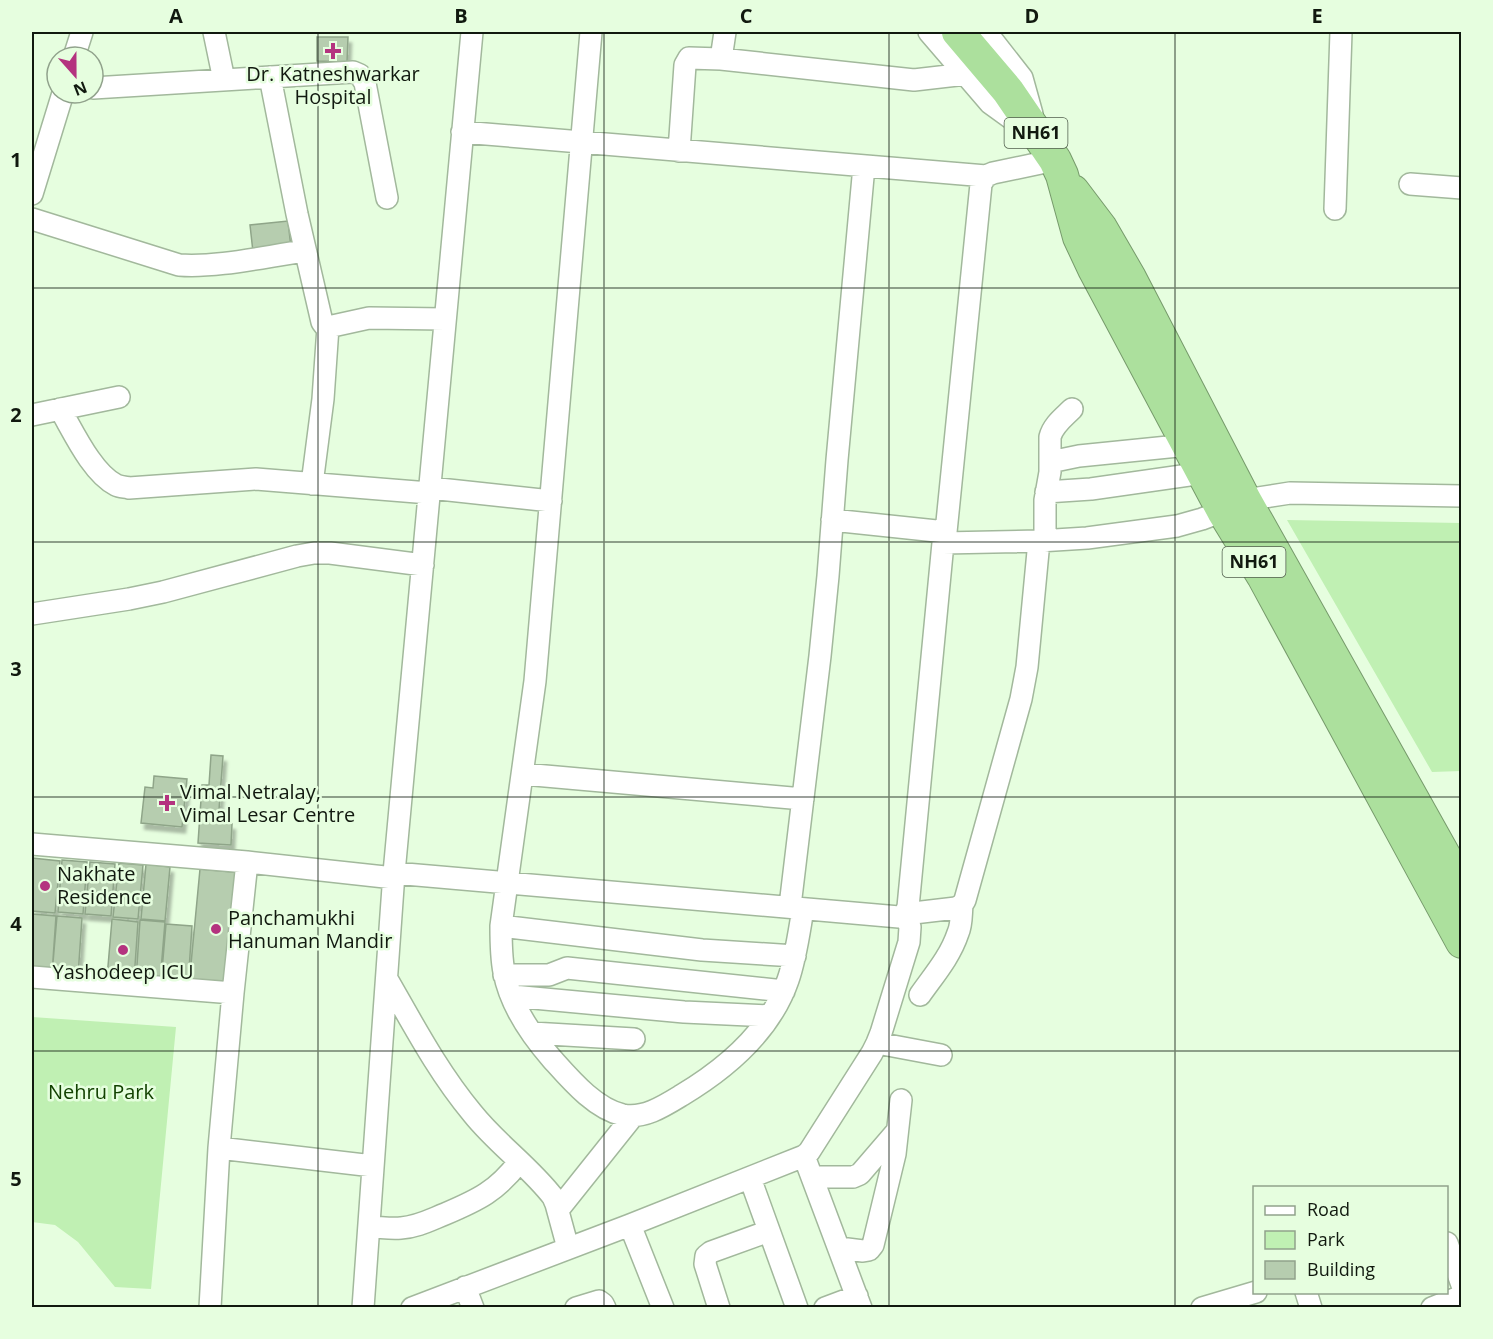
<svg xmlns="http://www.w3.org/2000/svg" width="1493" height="1339" font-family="'Open Sans',sans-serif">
<defs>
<filter id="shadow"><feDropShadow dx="3.5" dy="6" stdDeviation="1.5" flood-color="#0004"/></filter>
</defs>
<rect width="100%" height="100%" fill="#e6fedf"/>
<path fill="#c0f0b3" d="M1287,520L1461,523V771L1432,772Z
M32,1017L176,1027L151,1289L115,1287L78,1242L55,1225L32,1222Z"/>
<path fill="#b6cdaf" stroke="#8fa589" stroke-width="1.5" filter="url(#shadow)" d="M317,37H348L347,62L317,61Z
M288,221L291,248L253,252L250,225Z
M211,755L223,756L218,823L232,824L231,845L198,843L202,785H209Z
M154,776L187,779L182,827L141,823L145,787L153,788Z
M32,858L60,861L55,913L32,911Z
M62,860L87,862L83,914L58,912Z
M90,862L115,864L111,916L85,914Z
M119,863L143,865L138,919L113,917Z
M146,864L170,867L165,921L141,919Z
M200,869L243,873L232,989L189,985Z
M32,914L56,916L52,974L32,973Z
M57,916L82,918L78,976L52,974Z
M112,919L138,922L134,980L107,978Z
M140,920L165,922L160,982L136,980Z
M166,924L192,926L188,984L161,982Z"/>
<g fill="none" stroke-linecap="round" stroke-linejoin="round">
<g stroke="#a2b89c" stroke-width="24">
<path id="minor" d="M214,32L224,80
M591,32L535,681L501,926C501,942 501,957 504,972C510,1004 531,1035 552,1059C570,1079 595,1109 623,1115C644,1119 664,1106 682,1095C727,1068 770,1032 788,980C796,957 799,932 803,909
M929,32L990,103L1026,129
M986,32L1022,78L1032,114
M74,57L82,32
M721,59L725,32
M270,77L297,214L322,322L325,326L328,327L369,318L445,319
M93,88L353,72L360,75L365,83L387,198
M462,132L986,176
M679,151L685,65L689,58L721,59L914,80L966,74
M1410,184L1462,188
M32,194L63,93
M1335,209L1341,32
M32,219L179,265C217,268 267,256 305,251
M60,409C73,431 92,473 116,485C120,487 125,487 129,488L256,479L429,493
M32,415L119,397
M1050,462L1079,456L1188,445
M312,484L323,399L328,327
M430,488L551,501
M1046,492L1091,489L1203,473
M832,520L946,532
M1045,541V500L1050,472V437C1053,425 1064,417 1072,409
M943,543L1039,541L1087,538L1177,526L1202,519L1223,511L1245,500L1290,493L1462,496
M32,614L129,599L163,592L297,556L314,553H330L423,565
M523,774L803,799
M32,844L247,862L394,878
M394,873L899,917L905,914L908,907L943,543L946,532L981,184L986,176L993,173L1055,160
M790,906L820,656L828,576L837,460L864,166
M501,926L702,950L795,956
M504,975H549L567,968L784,991
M32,977L233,993
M387,979C414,1026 438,1072 473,1114C497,1144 530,1167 553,1197L556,1204L568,1248
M920,995C934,975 950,957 958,933C962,924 961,914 962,905
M512,996L684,1012L770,1016
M532,1033L634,1039
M877,1043L941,1055
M219,1148L373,1166
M804,1156L861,1308
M812,1177H853L860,1174L897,1131
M750,1178L797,1308
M558,1210L633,1116
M630,1225L663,1308
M369,1227C379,1227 390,1229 401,1228C417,1227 430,1220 445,1214C478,1200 497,1191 519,1162
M1447,1243L1462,1285
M839,1248L863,1251L869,1250L873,1245L895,1154L901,1100
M465,1287L473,1308
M1306,1292L1311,1308
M210,1308L219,1148L233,993L247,862
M363,1308L394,873L472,32
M412,1308L630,1225L804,1156L809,1152L872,1053L877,1043L881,1033L909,942L910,927L905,914L956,908L962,905L965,900L1021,699L1027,667L1039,541
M576,1308L599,1301L603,1304L605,1308
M719,1308L705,1264L706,1256L711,1252L769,1231
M825,1308L857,1296
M1202,1308L1256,1292
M1432,1308L1462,1296"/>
</g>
<g stroke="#769a6b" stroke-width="34">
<path id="highway" d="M958,32L1008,91L1055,160L1062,175L1079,237L1094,269L1223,511L1263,576L1462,942
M1073,191L1101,228L1130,278L1245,500L1462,887"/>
</g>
<use href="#minor" stroke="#fff" stroke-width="21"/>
<use href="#highway" stroke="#ace09d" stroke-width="32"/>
</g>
<path fill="none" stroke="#11190f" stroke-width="1.5" stroke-opacity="0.55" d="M318,32V1308M604,32V1308M889,32V1308M1175,32V1308M32,288H1462M32,542H1462M32,797H1462M32,1051H1462"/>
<g fill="#b4337f" stroke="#e6fedf" stroke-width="2">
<path d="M330 42h6v6h6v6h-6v6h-6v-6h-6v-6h6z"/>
<path d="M164 794h6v6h6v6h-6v6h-6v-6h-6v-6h6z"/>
<circle cx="45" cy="886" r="6"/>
<circle cx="216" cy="929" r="6"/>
<circle cx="123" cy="950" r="6"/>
</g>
<g text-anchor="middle" stroke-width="5" stroke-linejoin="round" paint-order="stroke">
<g fill="#e6fedf" stroke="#515e4d" stroke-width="1.5">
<rect x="1004.5" y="118" width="63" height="30" rx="4.5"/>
<rect x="1222.5" y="547" width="63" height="30" rx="4.5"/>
</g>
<g font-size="18" font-weight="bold" fill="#11190f">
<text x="1036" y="139">NH61</text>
<text x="1254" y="568">NH61</text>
</g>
<g font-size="20" fill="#11190f" stroke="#e6fedf" text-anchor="start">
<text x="333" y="81" text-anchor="middle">Dr. Katneshwarkar<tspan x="333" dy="23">Hospital</tspan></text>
<text x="180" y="799">Vimal Netralay,<tspan x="180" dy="23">Vimal Lesar Centre</tspan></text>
<text x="57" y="881">Nakhate<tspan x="57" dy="23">Residence</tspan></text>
<text x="228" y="925">Panchamukhi<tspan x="228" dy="23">Hanuman Mandir</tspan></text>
<text x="123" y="979" text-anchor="middle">Yashodeep ICU</text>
</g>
<g font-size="20" fill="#124200" stroke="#e6fedf">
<text x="101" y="1099">Nehru Park</text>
</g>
</g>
<rect width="1493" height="1339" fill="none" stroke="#e6fedf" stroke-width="66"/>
<rect x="1253" y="1186" width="195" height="108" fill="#e6fedf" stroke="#91a28c" stroke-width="1.5"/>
<rect x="1265" y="1206" width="30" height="9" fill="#ffffff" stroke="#91a28c" stroke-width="1.5"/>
<text x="1307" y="1216" font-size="18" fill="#11190f">Road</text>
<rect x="1265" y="1231" width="30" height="18" fill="#c0f0b3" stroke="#91a28c" stroke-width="1.5"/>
<text x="1307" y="1246" font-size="18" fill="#11190f">Park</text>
<rect x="1265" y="1261" width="30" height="18" fill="#b6cdaf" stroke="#91a28c" stroke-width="1.5"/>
<text x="1307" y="1276" font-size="18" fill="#11190f">Building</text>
<g transform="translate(75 75) rotate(159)"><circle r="28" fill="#e6fedf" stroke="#91a28c" stroke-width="1.5"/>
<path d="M0-4.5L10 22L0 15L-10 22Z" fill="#b4337f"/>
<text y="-9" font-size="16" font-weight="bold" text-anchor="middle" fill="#11190f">N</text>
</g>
<rect x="33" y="33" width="1427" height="1273" fill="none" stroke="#11190f" stroke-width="2"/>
<g font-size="20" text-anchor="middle" font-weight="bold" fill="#11190f">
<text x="176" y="23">A</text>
<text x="461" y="23">B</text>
<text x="746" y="23">C</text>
<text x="1032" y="23">D</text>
<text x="1317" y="23">E</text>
<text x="16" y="167">1</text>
<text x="16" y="422">2</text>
<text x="16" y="676">3</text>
<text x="16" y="931">4</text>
<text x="16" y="1186">5</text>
</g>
</svg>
